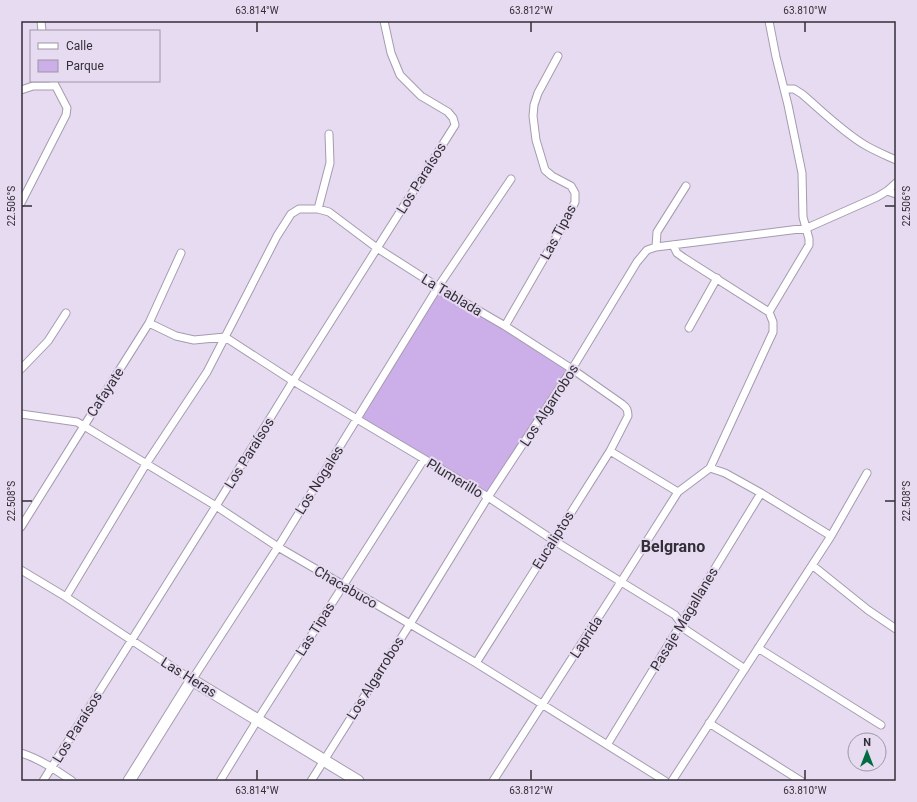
<svg xmlns="http://www.w3.org/2000/svg" width="917" height="802" font-family="Roboto,sans-serif">
<rect width="100%" height="100%" fill="#e6dbf0"/>
<path fill="#ccaee8" d="M438,287L572,369L488,497L356,419Z"/>
<g fill="none" stroke-linecap="round" stroke-linejoin="round">
<g stroke="#a59baf" stroke-width="9">
<path id="street" d="M41,21L42,31
M784,89H794L802,94C822,111 843,132 865,145C875,151 885,155 896,160
M21,90L33,86H55
M887,191L896,194
M21,203L66,115L67,108L53,81
M318,209L330,163L329,134
M673,245L677,253L684,258L769,312
M656,247L657,232L686,186
M149,323L176,336L194,340L225,337L293,381L488,497L553,540L675,615L686,630L745,669
M505,326L565,222L575,202V193L571,186L552,176L545,170L536,140L533,116L534,105L538,93L558,56
M689,328L717,278
M21,369L48,341L66,313
M21,414L77,422L84,426L216,506L278,547L410,624L476,663L665,781
M610,451L678,492
M710,468L725,473L761,493L831,536
M21,527L84,426L149,323L181,253
M812,565L868,610L896,629
M21,570L66,597L192,680L278,547L438,287L511,179
M66,597L146,464L207,372L277,236L291,214L299,209H318L329,212L377,248L438,287L505,326L572,369L622,404C627,408 628,410 628,416L610,451L476,663
M758,648L881,725
M709,723L801,781
M607,745L761,493
M21,753C40,759 56,770 72,781
M43,781L216,506L293,381L455,125L453,118L448,112L421,96L400,75L391,53L384,21
M220,781L258,719L424,459
M311,781L410,624L488,497L572,369L637,262L647,250L656,247L807,228L877,197L887,191L896,183
M493,781L621,582L678,492L710,468L773,332V322L769,312L809,245V239L803,217L802,173L788,105L776,57L769,21
M672,781L831,536L867,473"/>
</g>
<g stroke="#a59baf" stroke-width="13">
<path id="secondary" d="M129,781L192,680L358,781"/>
</g>
<use href="#street" stroke="#fff" stroke-width="7"/>
<use href="#secondary" stroke="#fff" stroke-width="11"/>
</g>
<path fill="none" stroke="#332f38" stroke-width="1.5" d="M257,22V32M531,22V32M805,22V32M22,206H32M885,206H895M22,501H32M885,501H895M257,770V780M531,770V780M805,770V780"/>
<g text-anchor="middle" stroke-width="4" stroke-linejoin="round" paint-order="stroke">
<g font-size="14" fill="#332f38" stroke="#e6dbf0">
<text transform="translate(421 178) rotate(-58)" y="5">Los Paraísos</text>
<text transform="translate(558 232) rotate(-62)" y="5">Las Tipas</text>
<text transform="translate(452 295) rotate(31)" y="5">La Tablada</text>
<text transform="translate(105 392) rotate(-57)" y="5">Cafayate</text>
<text transform="translate(549 405) rotate(-57)" y="5">Los Algarrobos</text>
<text transform="translate(249 453) rotate(-58)" y="5">Los Paraísos</text>
<text transform="translate(455 478) rotate(31)" y="5">Plumerillo</text>
<text transform="translate(319 480) rotate(-58)" y="5">Los Nogales</text>
<text transform="translate(553 540) rotate(-58)" y="5">Eucaliptos</text>
<text transform="translate(346 587) rotate(30)" y="5">Chacabuco</text>
<text transform="translate(684 619) rotate(-59)" y="5">Pasaje Magallanes</text>
<text transform="translate(315 629) rotate(-58)" y="5">Las Tipas</text>
<text transform="translate(586 637) rotate(-57)" y="5">Laprida</text>
<text transform="translate(189 677) rotate(32)" y="5">Las Heras</text>
<text transform="translate(375 678) rotate(-58)" y="5">Los Algarrobos</text>
<text transform="translate(77 727) rotate(-58)" y="5">Los Paraísos</text>
</g>
<g font-size="16" font-weight="bold" fill="#332f38" stroke="#e6dbf0">
<text x="673" y="552">Belgrano</text>
</g>
</g>
<rect width="917" height="802" fill="none" stroke="#e6dbf0" stroke-width="44"/>
<rect x="30" y="30" width="130" height="52" fill="#e6dbf0" stroke="#9e96a6"/>
<rect x="38" y="43" width="20" height="6" fill="#ffffff" stroke="#9e96a6"/>
<text x="66" y="50" font-size="12" fill="#332f38">Calle</text>
<rect x="38" y="60" width="20" height="12" fill="#ccaee8" stroke="#9e96a6"/>
<text x="66" y="70" font-size="12" fill="#332f38">Parque</text>
<g transform="translate(867 752)"><circle r="19" fill="#e6dbf0" stroke="#9e96a6"/>
<path d="M0-3L7 15L0 10L-7 15Z" fill="#016b42"/>
<text y="-6" font-size="11" font-weight="bold" text-anchor="middle" fill="#332f38">N</text>
</g>
<rect x="22" y="22" width="873" height="758" fill="none" stroke="#332f38" stroke-width="1.5"/>
<g font-size="10" text-anchor="middle" fill="#332f38">
<text x="257" y="14">63.814°W</text>
<text x="531" y="14">63.812°W</text>
<text x="805" y="14">63.810°W</text>
<text transform="translate(11 206) rotate(-90)" y="4">22.506°S</text>
<text transform="translate(906 206) rotate(-90)" y="4">22.506°S</text>
<text transform="translate(11 501) rotate(-90)" y="4">22.508°S</text>
<text transform="translate(906 501) rotate(-90)" y="4">22.508°S</text>
<text x="257" y="794">63.814°W</text>
<text x="531" y="794">63.812°W</text>
<text x="805" y="794">63.810°W</text>
</g>
</svg>
